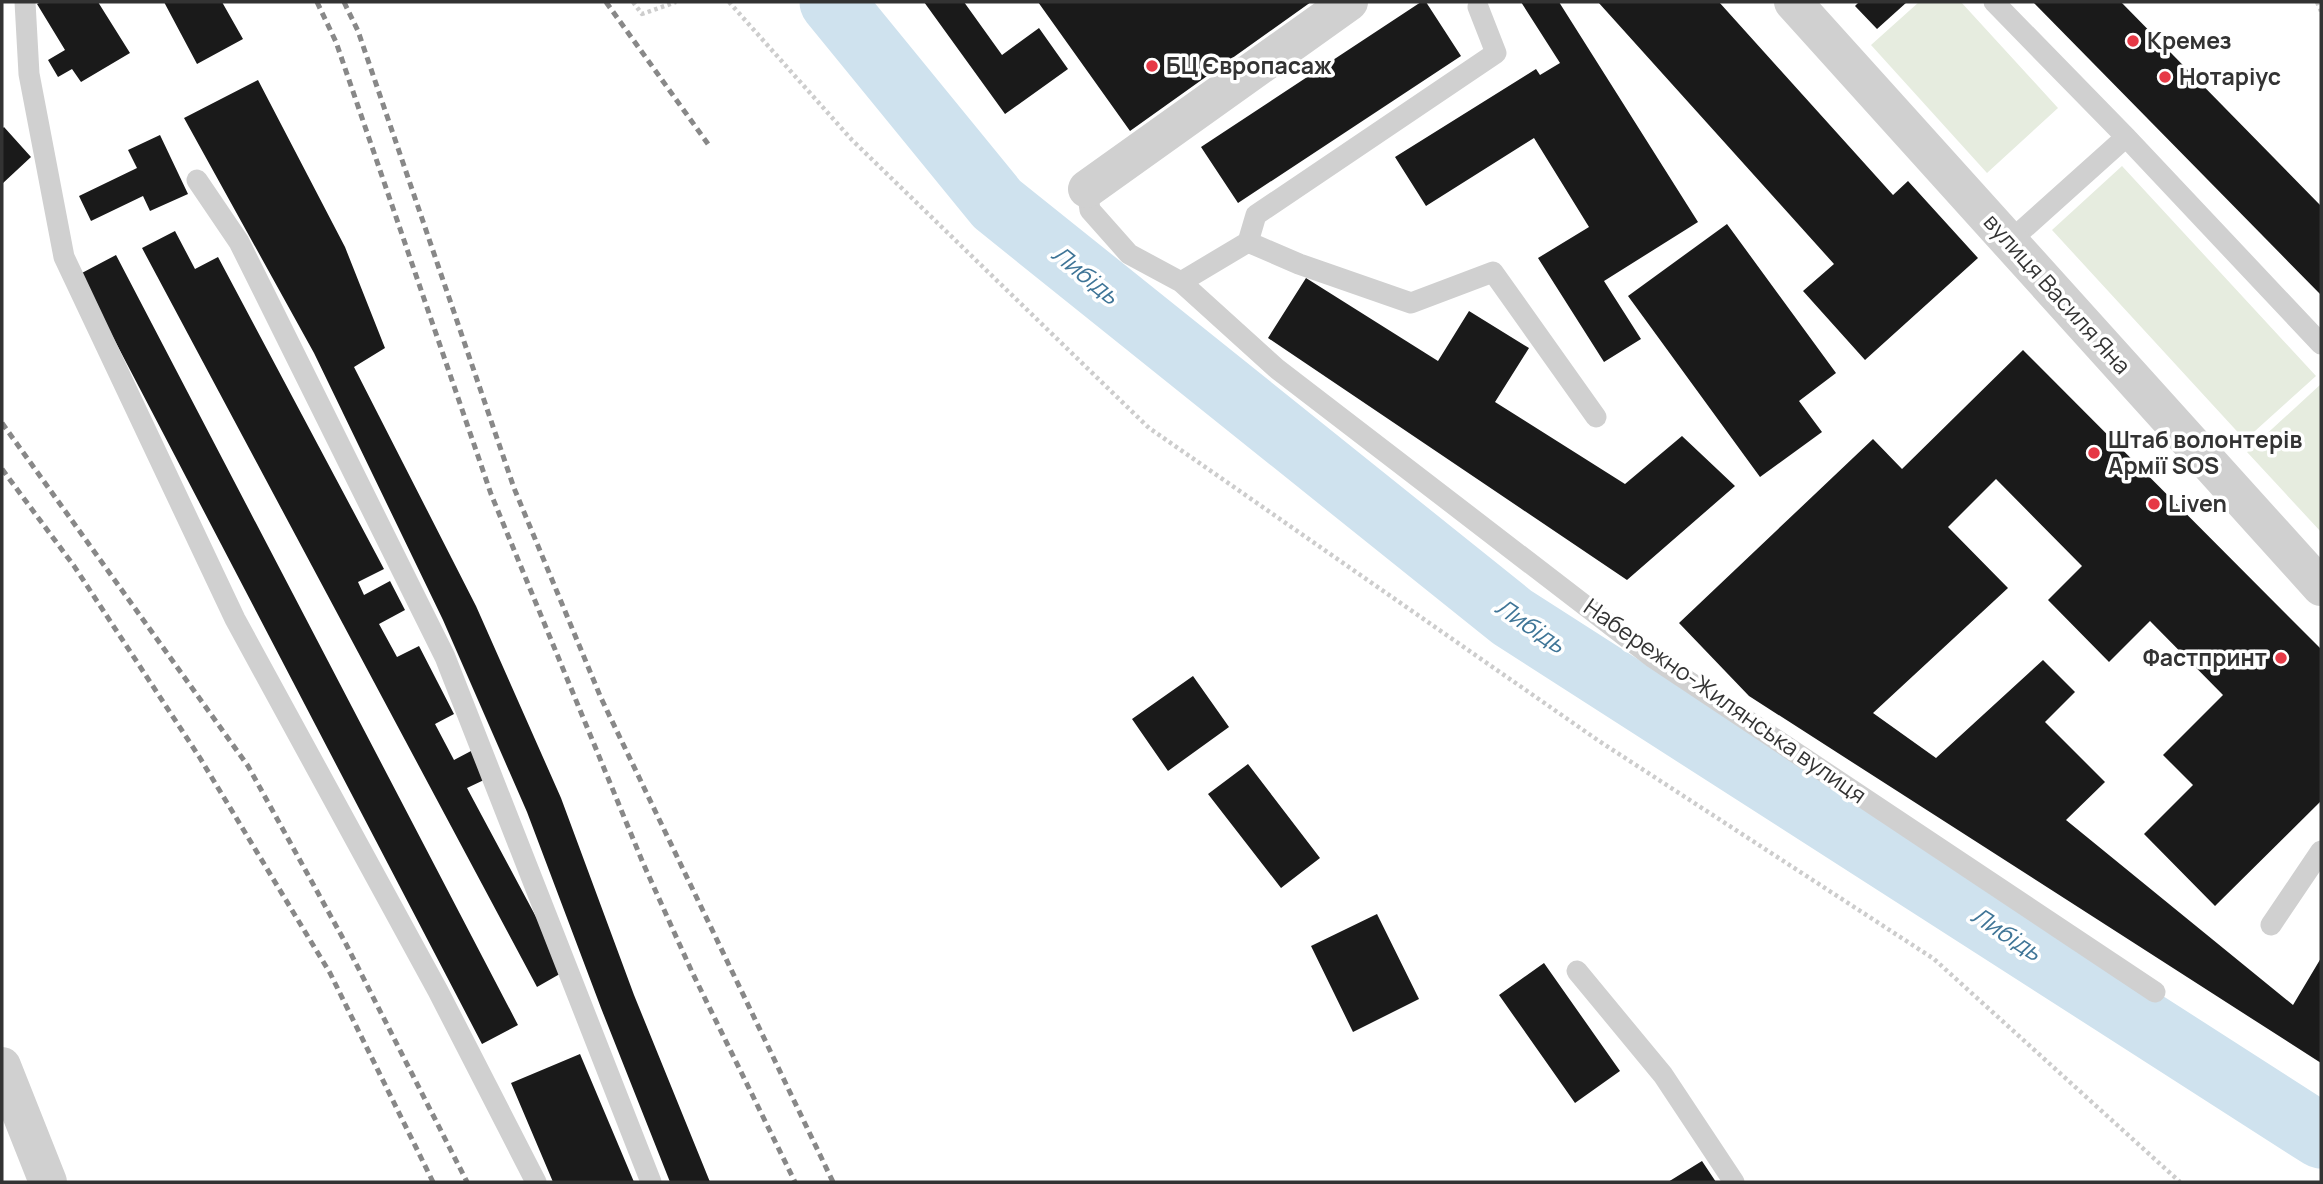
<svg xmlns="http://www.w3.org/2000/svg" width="2323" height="1184" font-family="Manrope,sans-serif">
<rect width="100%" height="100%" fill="#fff"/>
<path fill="#e6ecdf" d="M1919,2H1961L2058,108L1987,173L1871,45Z
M2122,166L2316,376L2245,440L2052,230Z
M2321,384V532L2247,452Z"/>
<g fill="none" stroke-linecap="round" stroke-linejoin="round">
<path stroke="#cfe2ee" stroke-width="65" d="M832,2L997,204L1512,617L2321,1136"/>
</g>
<path fill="#1a1a1a" d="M41,2H98L130,53L81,82L72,69L58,77L48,60L65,50L37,4Z
M164,2H222L243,39L197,64Z
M924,2H964L1002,55L1039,28L1068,69L1005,114Z
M1038,2H1311L1130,131Z
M1421,2H1426L1461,56L1238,203L1201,147Z
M1521,2H1559L1698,222L1604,281L1641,339L1604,362L1538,258L1589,227L1534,138L1426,206L1395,157L1536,69L1540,75L1560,63Z
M1598,2H1719L1893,195L1908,181L1978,258L1865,360L1803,291L1834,264Z
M1859,2H1907L1877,29L1855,6Z
M2033,2H2121L2321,206V295Z
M258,80L345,247L385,348L354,367L476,606L561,798L634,995L710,1182H670L601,1008L527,812L443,620L314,353L184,118Z
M4,127L31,157L2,184V129Z
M160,135L188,194L150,211L143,196L91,221L79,196L137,168L128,150Z
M1727,224L1836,373L1799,401L1822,432L1760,477L1628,296Z
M175,231L195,269L218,257L384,569L358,582L364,595L390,581L405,610L379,624L397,657L419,646L454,714L435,724L454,760L471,751L486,779L467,788L565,971L537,987L142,248Z
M116,255L518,1025L482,1044L80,274Z
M1306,278L1438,361L1469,311L1529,348L1495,402L1625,484L1682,436L1735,486L1627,580L1268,338Z
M2023,350L2321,649V801L2215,906L2144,834L2193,785L2163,755L2223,695L2150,621L2109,662L2048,600L2082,566L1996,479L1948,527L2008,588L1873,713L1936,758L2043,660L2075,692L2045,722L2105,782L2066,820L2293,1005L2321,958V1063L1749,696L1679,623L1873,439L1902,469Z
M1193,676L1229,727L1168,771L1132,719Z
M1248,764L1320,858L1281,888L1208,794Z
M1377,914L1419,999L1353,1032L1311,946Z
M1544,963L1620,1071L1575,1103L1499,995Z
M580,1054L634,1182H553L511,1083Z
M1702,1161L1716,1182H1668Z"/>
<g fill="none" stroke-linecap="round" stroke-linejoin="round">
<path stroke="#cdcdcd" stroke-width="4.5" stroke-dasharray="3.5 3.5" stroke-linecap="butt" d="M633,2L642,14L676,2
M729,2L852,140L1149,428L1599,741L1934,959L2180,1182
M2317,2L2321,11"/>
<path stroke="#d0d0d0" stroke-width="21" d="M25,2L29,74L64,257L235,619L438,991L536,1182
M1994,2L2126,137L2321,344
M1478,7L1496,53L1256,215L1248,242L1299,264L1411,303L1493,272L1596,417
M197,180L239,242L445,657L651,1182
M1087,189L1090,210L1129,254L1181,282L1276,368L1652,657L2155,992
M2010,241L2126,137
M1181,282L1248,242
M2271,925L2321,851
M1577,971L1663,1075L1734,1182"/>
<path stroke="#d0d0d0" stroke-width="38" d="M1793,2L2321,587
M1087,189L1349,2
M2,1066L48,1182"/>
<path stroke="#888" stroke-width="5" stroke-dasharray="7 5" stroke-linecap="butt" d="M317,2L336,42L491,494L643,863L692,972L795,1182
M344,2L358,31L514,488L601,698L833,1182
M606,2L708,144
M2,423L248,766L345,942L467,1182
M2,469L74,566L200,758L330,973L433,1182"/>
</g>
<g fill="#e63946" stroke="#fff" stroke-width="2.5">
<circle cx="2133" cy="41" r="7"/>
<circle cx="1152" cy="66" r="7"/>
<circle cx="2165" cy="77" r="7"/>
<circle cx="2094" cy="453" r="7"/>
<circle cx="2154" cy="504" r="7"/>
<circle cx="2281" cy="658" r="7"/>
</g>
<g text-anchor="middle" stroke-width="7" stroke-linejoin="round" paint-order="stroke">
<g font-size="23" font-weight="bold" fill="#333" stroke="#fff" text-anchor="start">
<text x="2147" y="49">Кремез</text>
<text x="1166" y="74">БЦ Європасаж</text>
<text x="2179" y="85">Нотаріус</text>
<text x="2108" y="448">Штаб волонтерів<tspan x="2108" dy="26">Армії SOS</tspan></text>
<text x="2168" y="512">Liven</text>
<text x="2267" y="666" text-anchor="end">Фастпринт</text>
</g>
<g font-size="23" fill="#333" stroke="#fff">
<text transform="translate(2057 294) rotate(48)" y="8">вулиця Василя Яна</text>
<text transform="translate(1725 701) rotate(35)" y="8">Набережно-Жилянська вулиця</text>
</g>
<g font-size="24" font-style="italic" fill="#3f7597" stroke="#fff">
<text transform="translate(1085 275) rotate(39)" y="8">Либідь</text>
<text transform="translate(1530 626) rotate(34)" y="8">Либідь</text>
<text transform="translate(2006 934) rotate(33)" y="8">Либідь</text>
</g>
</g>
<rect width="2323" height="1184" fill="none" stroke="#333333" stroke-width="7"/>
</svg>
